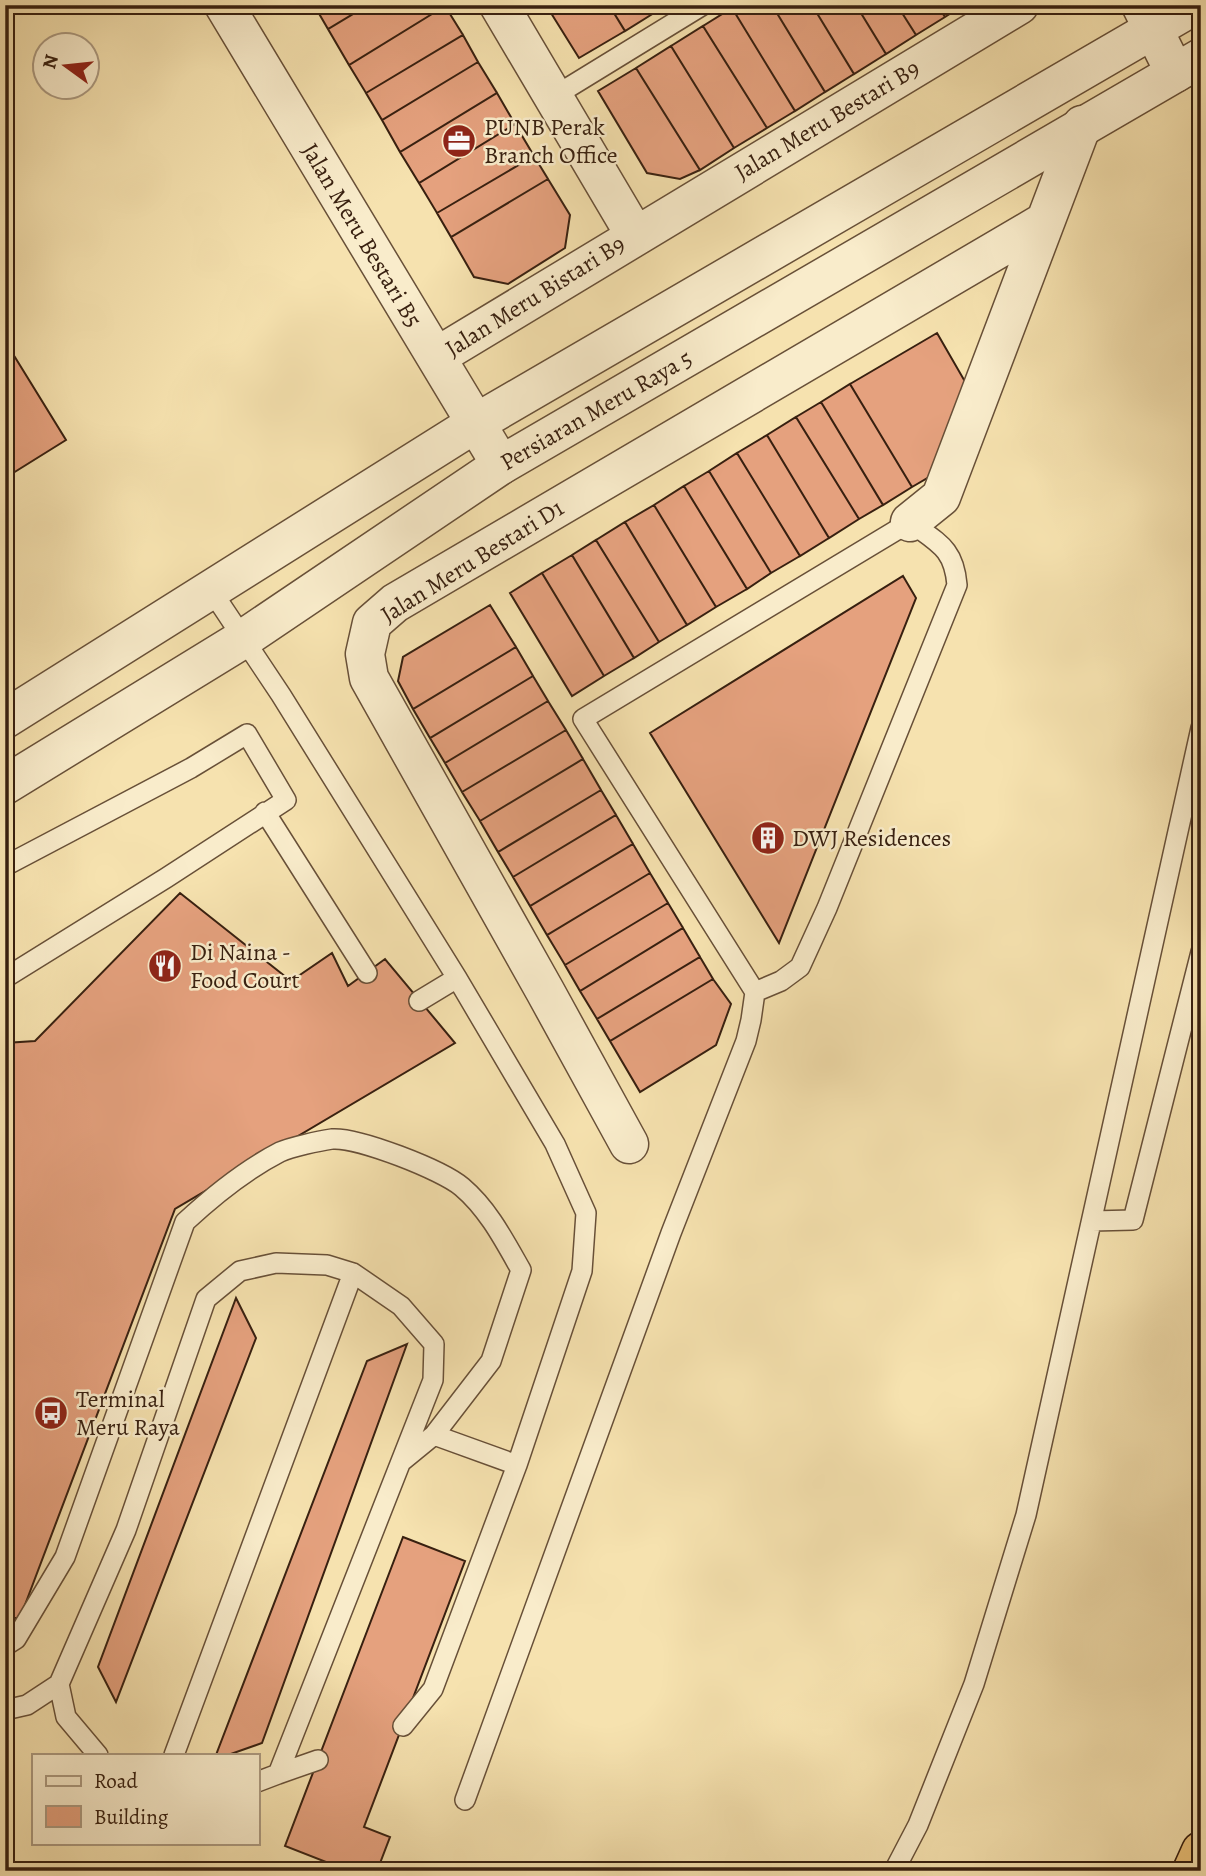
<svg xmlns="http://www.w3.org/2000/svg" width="1206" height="1876" font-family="Alegreya,serif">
<rect width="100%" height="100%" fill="#f6e2af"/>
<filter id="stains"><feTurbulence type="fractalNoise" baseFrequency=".00286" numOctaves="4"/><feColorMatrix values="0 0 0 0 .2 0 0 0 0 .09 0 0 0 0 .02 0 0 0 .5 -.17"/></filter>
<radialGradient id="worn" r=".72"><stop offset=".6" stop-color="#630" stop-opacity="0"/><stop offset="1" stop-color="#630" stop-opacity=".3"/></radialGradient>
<path fill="#e5a17e" stroke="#382010" stroke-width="2" d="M314,5H368L328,29Z
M368,5H445V6L349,65L328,29Z
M546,5H609L625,31L579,58Z
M609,5H649L654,13L625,31Z
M736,5H772L825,92L795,111L732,8Z
M772,5H812L854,74L825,92Z
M812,5H856L886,54L854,74Z
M856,5H897L916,35L886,54Z
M897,5H937L945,17L916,35Z
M937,5H964L945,17Z
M445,6L463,35L366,93L349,65Z
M732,8L795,111L767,128L703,26Z
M703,26L767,128L734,148L671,46Z
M463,35L478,62L382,120L366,93Z
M671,46L734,148L700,170L636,68Z
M478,62L497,93L400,152L382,120Z
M636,68L700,170L680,179L647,173L598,91Z
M497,93L515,124L419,183L400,152Z
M515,124L534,156L437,213L419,183Z
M534,156L548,179L451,237L437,213Z
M548,179L570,215L565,248L508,284L474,277L451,237Z
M937,333L967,385L929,477L912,487L850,384Z
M5,341L66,440L5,478Z
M850,384L912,487L883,505L821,402Z
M821,402L883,505L859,519L796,417Z
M796,417L859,519L829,538L767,435Z
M767,435L829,538L800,556L737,453Z
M737,453L800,556L771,573L709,471Z
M709,471L771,573L747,589L684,486Z
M684,486L747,589L716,607L654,505Z
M654,505L716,607L687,625L625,522Z
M625,522L687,625L659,642L596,540Z
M596,540L659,642L634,658L572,555Z
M572,555L634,658L604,676L542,573Z
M542,573L604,676L572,696L510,593Z
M903,576L916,598L779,943L650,733Z
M490,605L516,647L413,709L398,681L403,657Z
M516,647L533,676L430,738L413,709Z
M533,676L548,701L445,763L430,738Z
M548,701L566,730L462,792L445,763Z
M566,730L583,759L480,821L462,792Z
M583,759L601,790L498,852L480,821Z
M601,790L616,815L513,877L498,852Z
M616,815L633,844L530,906L513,877Z
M633,844L650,873L547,935L530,906Z
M650,873L668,903L565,965L547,935Z
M180,893L291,981L332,953L348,986L385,959L455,1043L175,1209L20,1618H5V1043L35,1041Z
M668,903L683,928L580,991L565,965Z
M683,928L700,957L597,1019L580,991Z
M700,957L713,979L610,1041L597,1019Z
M713,979L731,1004L716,1045L640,1092L610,1041Z
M236,1298L256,1338L116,1702L98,1667Z
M407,1344L262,1743L228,1755H216L367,1361Z
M403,1537L465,1561L364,1827L390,1837L377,1871H349L285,1846Z"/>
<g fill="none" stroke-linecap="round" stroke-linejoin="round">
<g stroke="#685038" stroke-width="22">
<path id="service" d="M553,97L703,5
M211,590L281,695L457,978L555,1144L586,1213L582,1271L517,1465L433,1689L403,1726
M265,812L367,973
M5,866L191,768L247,734L286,800L166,878L5,978
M419,1001L457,978
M1092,1221L1133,1220L1201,952
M434,1435L517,1465
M5,1646L16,1639L65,1557L185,1222C213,1196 245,1170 280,1152C291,1147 319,1141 332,1139C358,1137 442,1170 462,1187C488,1209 504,1240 521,1270L491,1361L434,1435L401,1462
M59,1684L66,1717L98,1755
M5,1710L27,1705L59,1684L126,1530L206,1299L240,1271L276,1263L327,1265L353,1273L401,1306L434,1344L433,1380L278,1774L257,1782
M174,1755L353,1273
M278,1774L318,1760
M465,1800L671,1233L746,1041L751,1020L755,992L583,719L910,522C938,543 954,548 957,585L827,908L800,967L781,981L755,992
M894,1871L918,1825L974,1684L1026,1515L1201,728"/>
</g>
<g stroke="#685038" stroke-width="41">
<path id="minor" d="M224,5L501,465
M499,5L635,235
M1141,5L1175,73
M436,357L1019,5
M910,522L941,497L1082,125
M629,1144L545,991L369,678L365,654L372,623L395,603L1044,222"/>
</g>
<g stroke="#685038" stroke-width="41">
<path id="tertiary" d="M5,719L476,423L1195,5
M5,785L243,639L501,465L1201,58"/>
</g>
<g stroke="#382010" stroke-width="41">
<path id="motorway" d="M1192,1871L1201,1851"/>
</g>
<use href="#service" stroke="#f9eccb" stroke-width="19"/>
<use href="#minor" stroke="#f9eccb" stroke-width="38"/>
<use href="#tertiary" stroke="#f9eccb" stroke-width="38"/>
<use href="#motorway" stroke="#ebc178" stroke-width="38"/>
</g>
<defs>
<g id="office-disc" transform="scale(1.75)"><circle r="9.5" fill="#8f2418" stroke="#f9eccb"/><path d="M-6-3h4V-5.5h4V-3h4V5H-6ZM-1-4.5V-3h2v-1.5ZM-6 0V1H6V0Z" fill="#fff"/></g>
<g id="building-disc" transform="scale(1.75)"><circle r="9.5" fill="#8f2418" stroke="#f9eccb"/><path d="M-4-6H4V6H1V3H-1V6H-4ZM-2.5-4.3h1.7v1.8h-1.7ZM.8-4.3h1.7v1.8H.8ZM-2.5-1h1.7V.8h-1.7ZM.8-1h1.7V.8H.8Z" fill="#fff"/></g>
<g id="restaurant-disc" transform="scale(1.75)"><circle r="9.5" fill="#8f2418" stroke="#f9eccb"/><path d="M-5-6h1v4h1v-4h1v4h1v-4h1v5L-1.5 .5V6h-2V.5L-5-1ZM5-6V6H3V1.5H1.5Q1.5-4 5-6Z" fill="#fff"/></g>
<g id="bus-disc" transform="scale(1.75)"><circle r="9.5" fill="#8f2418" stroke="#f9eccb"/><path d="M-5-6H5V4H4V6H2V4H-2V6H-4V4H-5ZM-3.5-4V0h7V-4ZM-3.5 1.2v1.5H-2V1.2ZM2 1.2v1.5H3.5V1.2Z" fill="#fff"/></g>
</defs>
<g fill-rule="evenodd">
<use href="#office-disc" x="459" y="141"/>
<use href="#building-disc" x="768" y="838"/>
<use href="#restaurant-disc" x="165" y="966"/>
<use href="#bus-disc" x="51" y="1413"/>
</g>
<g text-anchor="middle" stroke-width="5" stroke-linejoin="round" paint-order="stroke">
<g font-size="24" fill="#382010" stroke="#f9eccb">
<text transform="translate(827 120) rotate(-31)" y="8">Jalan Meru Bestari B9</text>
<text transform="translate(362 235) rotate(59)" y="8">Jalan Meru Bestari B5</text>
<text transform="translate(535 296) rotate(-32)" y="8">Jalan Meru Bistari B9</text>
<text transform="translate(596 410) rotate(-30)" y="8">Persiaran Meru Raya 5</text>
<text transform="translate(472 561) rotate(-32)" y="8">Jalan Meru Bestari D1</text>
</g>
<g font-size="24" fill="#382010" stroke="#f9eccb" text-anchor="start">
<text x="484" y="135">PUNB Perak<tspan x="484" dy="28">Branch Office</tspan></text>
<text x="792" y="846">DWJ Residences</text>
<text x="190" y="960">Di Naina -<tspan x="190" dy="28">Food Court</tspan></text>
<text x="76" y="1407">Terminal<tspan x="76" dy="28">Meru Raya</tspan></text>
</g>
</g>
<rect width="1206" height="1876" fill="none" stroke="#f6e2af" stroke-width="28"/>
<rect x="7" y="7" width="1192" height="1862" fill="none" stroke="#382010" stroke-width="3.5"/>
<rect x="14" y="14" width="1178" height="1848" fill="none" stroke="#382010" stroke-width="2"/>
<rect x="32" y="1754" width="228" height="91" fill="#f9eccb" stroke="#ac9a80" stroke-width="2"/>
<rect x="46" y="1776" width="35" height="10" fill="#f9eccb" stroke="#ac9a80" stroke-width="2"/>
<text x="94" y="1788" font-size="21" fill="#382010">Road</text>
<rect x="46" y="1806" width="35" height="21" fill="#e5a17e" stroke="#ac9a80" stroke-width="2"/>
<text x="94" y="1824" font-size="21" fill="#382010">Building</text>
<g transform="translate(66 66) rotate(285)"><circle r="33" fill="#f9eccb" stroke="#ac9a80" stroke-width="2"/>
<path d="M0-5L12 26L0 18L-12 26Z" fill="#8f2418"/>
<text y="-10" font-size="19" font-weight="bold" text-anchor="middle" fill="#382010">N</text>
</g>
<rect width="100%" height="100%" filter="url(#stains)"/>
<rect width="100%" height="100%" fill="url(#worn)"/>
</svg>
